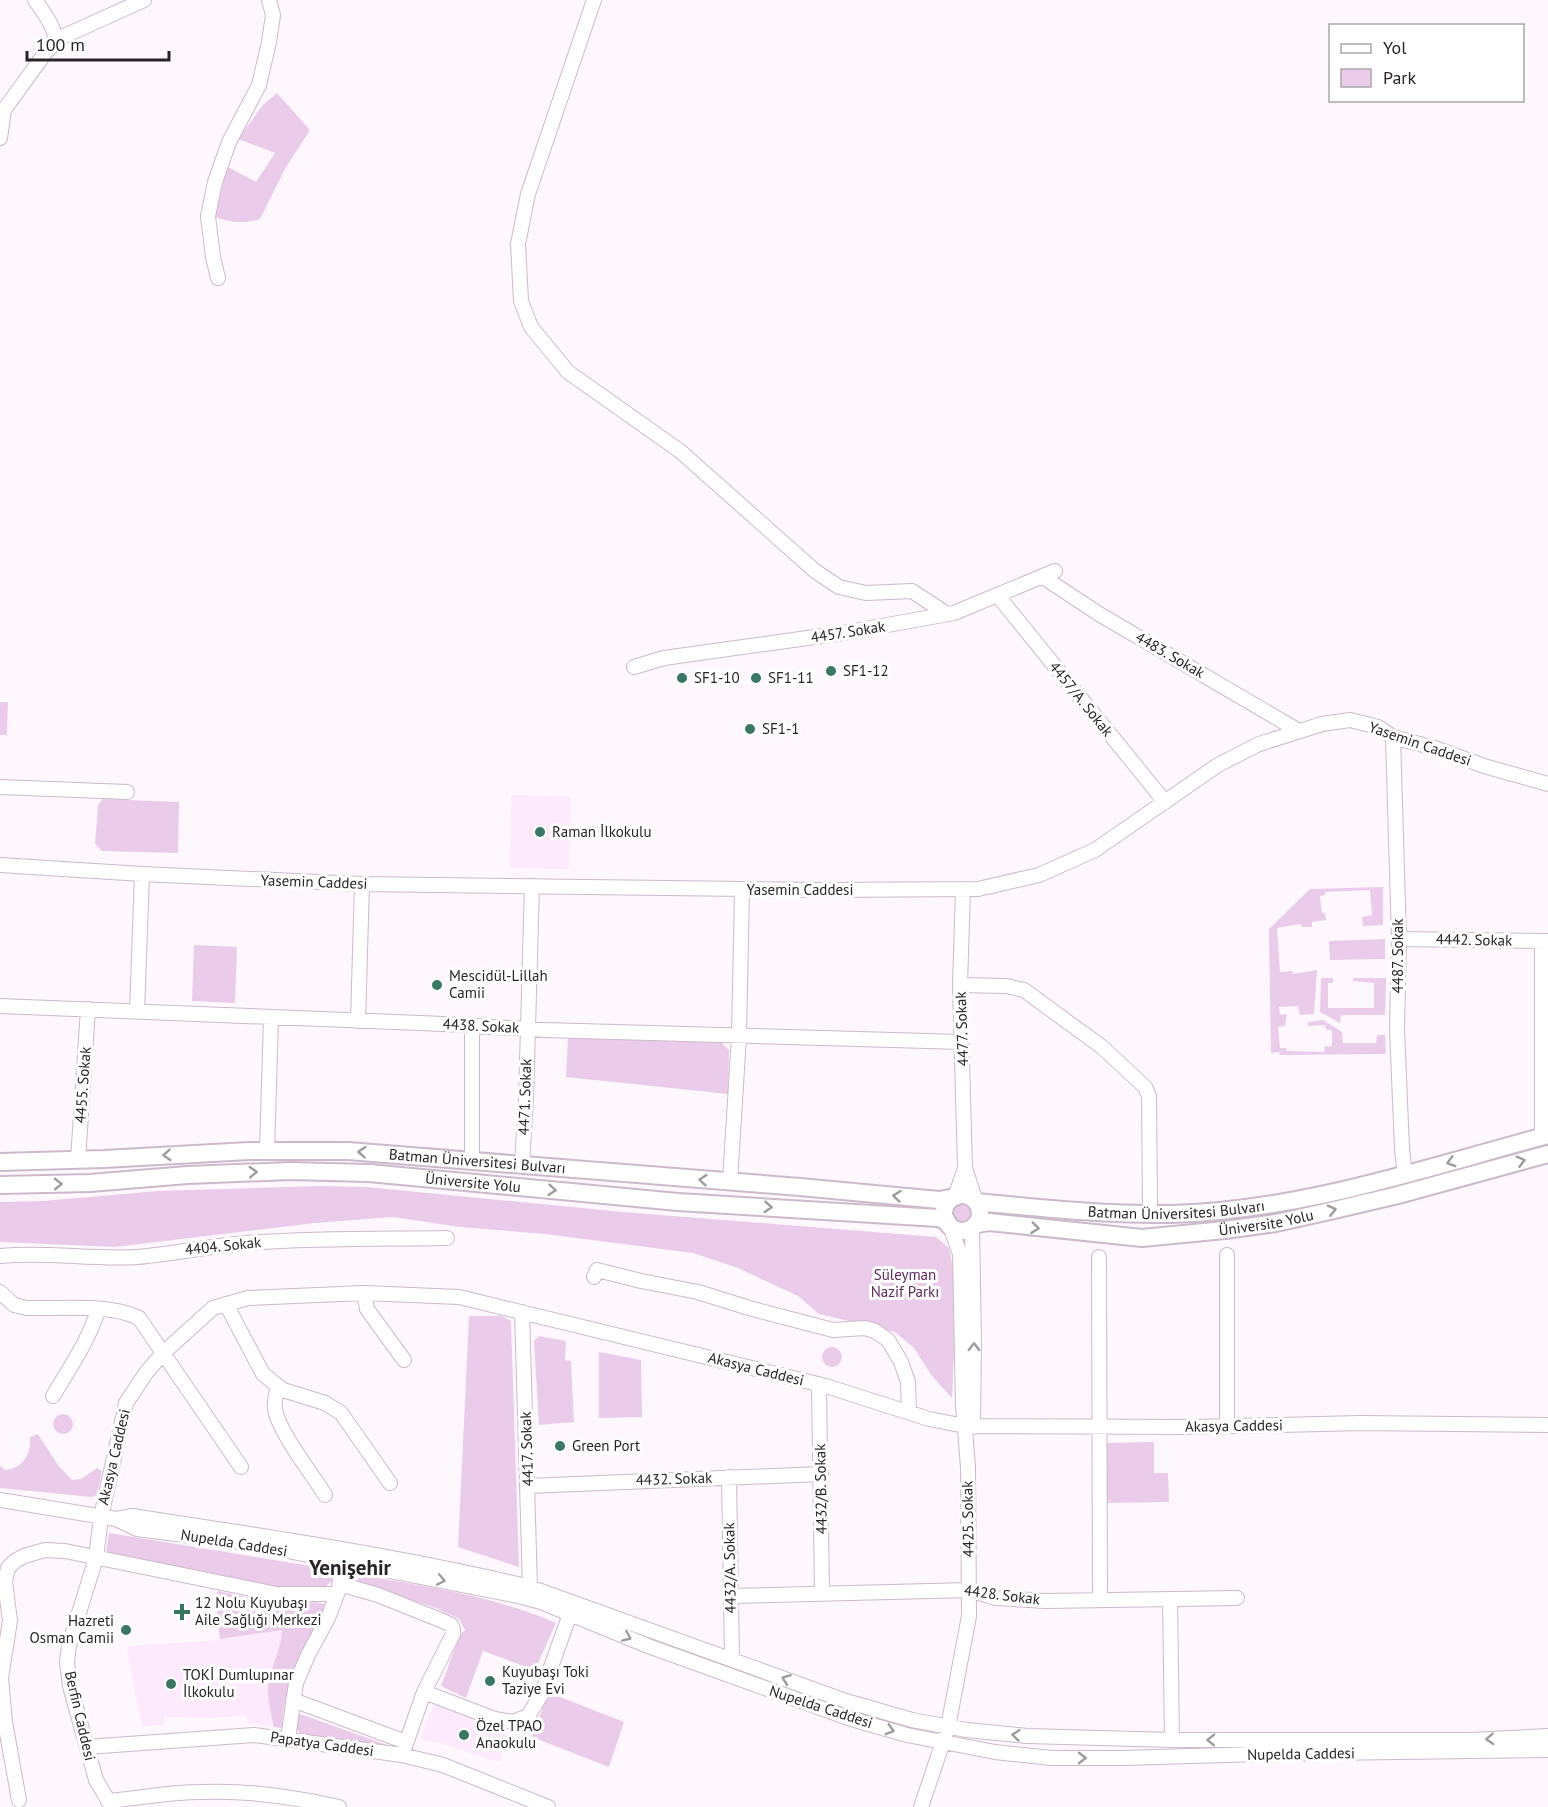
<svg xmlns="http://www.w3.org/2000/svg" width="1548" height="1807" font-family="'PT Sans',sans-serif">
<rect width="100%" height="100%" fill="#fef7fd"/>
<path fill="#fdeafc" d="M511,795L571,797L569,869L510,868Z
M282,1630L281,1647L269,1680L268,1694L274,1727L248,1723L246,1715L211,1718L164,1717V1725L142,1726L127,1650L131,1646L207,1641Z
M435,1700L508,1730L499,1762L436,1742L420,1739Z"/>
<path fill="#eacbe9" d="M277,93L310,130L285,169L260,219C245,224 228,223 213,216L228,167L256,182L275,153L238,139L263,105Z
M0,702H8L7,735H0Z
M103,799L179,802L178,853L102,851L95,844L98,805Z
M1383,887V925L1363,926L1362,917L1372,915L1370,890L1325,892V895L1320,896L1322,913H1325L1326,920L1312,922V927H1302L1301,924L1277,928L1280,972L1292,971L1293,974L1317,970L1314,1014L1300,1015L1298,1006L1279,1007L1280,1015L1287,1014L1285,1026L1278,1027L1280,1048H1286L1287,1051L1324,1052L1325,1046L1330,1047L1332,1044V1031L1326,1029L1325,1025L1308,1026V1022L1323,1020L1342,1032L1343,1043H1376L1377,1035H1385L1386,1054L1279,1055L1280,1052L1271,1053L1269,929L1310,889Z
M1385,939V959L1330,960L1329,941Z
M194,945L237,947L235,1003L192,1001Z
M1321,978H1333V983H1328V1008H1374V983L1353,981V978H1386L1385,1015H1341L1340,1023L1320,1012Z
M568,1038L722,1043L729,1050L728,1094L566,1077Z
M319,1186L366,1187L623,1212L936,1237L949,1248L957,1288L952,1398L932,1376L914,1348L895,1332L819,1314L798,1296L738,1268L693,1253L545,1234L460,1227L393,1217L315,1223L115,1247L0,1242V1202L43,1201L158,1191Z
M950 1213a13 13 0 1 1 26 0a13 13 0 1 1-26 0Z
M469,1316H502L511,1321L519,1567L458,1547Z
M539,1336L566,1341L565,1360L571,1361L574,1422L539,1425L534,1341Z
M822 1357a10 10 0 1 1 20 0a10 10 0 1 1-20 0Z
M599,1352L641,1360L642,1417L599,1418Z
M53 1424a10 10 0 1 1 20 0a10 10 0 1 1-20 0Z
M38,1434L58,1465L72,1480L81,1479L97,1468L102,1471L97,1495L92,1497L0,1488V1466L5,1470C23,1468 31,1455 30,1437Z
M1154,1442V1473H1168L1169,1502L1107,1503L1105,1443Z
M109,1533L335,1570L332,1581L325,1587L316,1590L284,1591L106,1552Z
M359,1575C425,1586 494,1596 556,1623L535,1670L483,1651L466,1698L441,1686L460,1635L465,1630L459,1619L436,1608L357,1583Z
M218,1591L284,1605L315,1602L325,1604L327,1609C306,1647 283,1684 282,1728L274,1727C271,1712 266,1696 269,1680C273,1662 281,1650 282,1630L220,1639L215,1597Z
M555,1695L624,1722L609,1767L532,1737L546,1699Z
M300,1714L390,1746V1748L300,1733L297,1730V1717Z"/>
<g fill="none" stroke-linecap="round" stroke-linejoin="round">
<g stroke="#ccbacb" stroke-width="16">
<path id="minor" d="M35,0C44,13 55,27 56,43
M594,0L528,194L518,244L521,301L531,327L568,372L680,451L815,571L839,587L866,593L912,591L947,614
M0,138L4,110L46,52L62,37L144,0
M218,278L213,257L208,216L215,182L229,142L259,85L269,42L273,15L269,0
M1043,577L1099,614L1299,731
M998,596L1165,802
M634,667L664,658L843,633L954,613L1055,571
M1393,737L1399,939L1397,1029L1402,1149L1405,1174
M0,787L127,792
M0,865L142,874L362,884L825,890L978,889L1039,875L1095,850L1218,765L1259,744L1322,724L1350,720L1378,727L1393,737L1438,749L1484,766L1548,784
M963,889L960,985L965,1168
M1399,939L1548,941
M960,985L1006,986L1024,990L1102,1047L1145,1087L1149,1096L1150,1203L1148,1213
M0,1006L444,1024L545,1030L962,1042
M137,1012L142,874
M358,1021L362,884
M472,1025V1161
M1542,1137V941
M267,1151L271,1018
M78,1160L88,1009
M522,1164L526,1098L532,886
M730,1182L739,1036L742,889
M955,1197L965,1168L976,1202
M972,1228L974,1340L973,1427
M0,1256C46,1251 91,1260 137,1257C174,1254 209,1246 246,1243C313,1238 380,1239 447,1238
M1099,1257L1100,1600
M594,1277L597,1270L641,1281L698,1292L749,1308L833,1330L865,1328L875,1331L888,1340L901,1362L908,1382L909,1411
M0,1292L14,1305L27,1308C60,1309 109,1303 139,1318L241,1467
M364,1293L367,1309L404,1360
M226,1304L263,1374L283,1390L325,1403L341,1413L390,1483
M522,1312L530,1587
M819,1385L822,1594
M278,1386C276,1394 274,1401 275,1409C278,1431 313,1475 325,1495
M53,1396C69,1369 89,1340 98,1310
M1227,1426V1255
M729,1477L732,1659
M528,1486L821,1474
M0,1500L116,1519L137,1529L247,1543L518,1596L541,1602L648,1646L851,1719L907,1735L995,1752L1052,1758H1123L1259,1754L1548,1750
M116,1519L133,1516C265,1536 399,1556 530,1587L846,1701L912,1720L967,1730L1027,1736L1172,1740H1471L1548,1736
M340,1584L378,1595L443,1621L451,1625L453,1629V1634L424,1692L402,1755
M731,1596L969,1590L996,1598L1046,1601L1237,1598
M1170,1599L1172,1740
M424,1692L495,1719L513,1722L528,1716L541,1695L570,1614
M293,1700L406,1742
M288,1739L296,1683L308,1655L328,1618L339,1589L342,1552
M87,1747L254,1735L402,1755L443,1765L548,1807
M19,1800L5,1722L1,1678L10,1621L5,1582L8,1568L15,1561L24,1556L45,1550L65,1551L276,1594H337
M108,1801C139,1798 170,1792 201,1792C247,1790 294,1797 339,1807
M112,1807L96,1780L70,1686L67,1662L69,1645L96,1558L101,1517L126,1403L146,1373L163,1353L213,1308L248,1298L364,1293L459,1297L826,1386L929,1419L965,1426L1192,1427L1360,1423L1548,1425
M921,1807L948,1727L969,1616L968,1467L963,1405L960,1254L950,1226"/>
</g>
<g stroke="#ccbacb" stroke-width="20">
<g id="major">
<path id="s1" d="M0,1162L104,1159L249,1151H348L800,1187L939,1200L955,1197"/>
<path id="s2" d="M0,1185L90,1183L187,1175L290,1171L369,1173L678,1202L938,1218L947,1221"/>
<circle cx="962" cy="1213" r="18"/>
<path id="s3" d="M976,1202C1041,1208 1106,1215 1171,1214C1300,1211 1425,1168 1548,1135"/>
<path id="s4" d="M977,1224L989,1222L1142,1238L1225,1230L1276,1223L1330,1211L1398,1195L1548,1154"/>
</g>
</g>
<use href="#minor" stroke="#fff" stroke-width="14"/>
<use href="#major" stroke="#fff" stroke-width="16"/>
</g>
<defs><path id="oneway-chevron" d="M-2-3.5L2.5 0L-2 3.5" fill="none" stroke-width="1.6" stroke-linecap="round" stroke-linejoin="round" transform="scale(1.5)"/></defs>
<g stroke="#9f9c9f">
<use href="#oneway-chevron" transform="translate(362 1152) rotate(-176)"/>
<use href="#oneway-chevron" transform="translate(167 1155) rotate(176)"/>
<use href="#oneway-chevron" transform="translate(1521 1161) rotate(-15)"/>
<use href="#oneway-chevron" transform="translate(1451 1162) rotate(164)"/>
<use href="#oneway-chevron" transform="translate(253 1172) rotate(-3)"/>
<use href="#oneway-chevron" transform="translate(703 1180) rotate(-175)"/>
<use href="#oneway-chevron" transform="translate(58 1184) rotate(-1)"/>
<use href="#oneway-chevron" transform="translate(552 1190) rotate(5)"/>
<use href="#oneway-chevron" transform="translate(897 1196) rotate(-174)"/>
<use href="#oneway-chevron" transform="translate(768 1207) rotate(4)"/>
<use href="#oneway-chevron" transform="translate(1332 1210) rotate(-13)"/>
<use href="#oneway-chevron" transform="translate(1035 1228) rotate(7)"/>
<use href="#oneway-chevron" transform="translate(974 1347) rotate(-89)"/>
<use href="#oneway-chevron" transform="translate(441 1580) rotate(11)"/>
<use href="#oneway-chevron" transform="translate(627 1637) rotate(23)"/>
<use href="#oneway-chevron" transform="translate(786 1679) rotate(-160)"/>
<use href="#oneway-chevron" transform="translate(890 1730) rotate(16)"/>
<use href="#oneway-chevron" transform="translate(1016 1735) rotate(-174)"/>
<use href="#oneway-chevron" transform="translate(1490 1739) rotate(177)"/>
<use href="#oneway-chevron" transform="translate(1211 1740) rotate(-179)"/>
<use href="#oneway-chevron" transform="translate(1082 1758)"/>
</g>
<g fill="#397763" stroke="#fff" stroke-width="2">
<circle cx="831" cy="671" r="6"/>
<circle cx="682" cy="678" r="6"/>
<circle cx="756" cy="678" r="6"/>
<circle cx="750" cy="729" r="6"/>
<circle cx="540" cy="832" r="6"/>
<circle cx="437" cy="985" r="6"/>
<circle cx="560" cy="1446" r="6"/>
<path d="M179 1603h6v6h6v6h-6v6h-6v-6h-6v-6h6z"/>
<circle cx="126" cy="1630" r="6"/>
<circle cx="490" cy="1681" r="6"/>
<circle cx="171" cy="1684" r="6"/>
<circle cx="464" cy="1735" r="6"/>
</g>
<g text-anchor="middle" stroke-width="6" stroke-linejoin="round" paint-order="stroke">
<g font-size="15" fill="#292329" stroke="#fff">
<text transform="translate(848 632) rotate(-9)" y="5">4457. Sokak</text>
<text transform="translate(1170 655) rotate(30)" y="5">4483. Sokak</text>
<text transform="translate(1081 699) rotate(51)" y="5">4457/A. Sokak</text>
<text transform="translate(1420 744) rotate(19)" y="5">Yasemin Caddesi</text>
<text transform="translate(314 882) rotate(2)" y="5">Yasemin Caddesi</text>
<text x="800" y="895">Yasemin Caddesi</text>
<text transform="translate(1474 940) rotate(1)" y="5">4442. Sokak</text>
<text transform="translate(1398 956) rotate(-90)" y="5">4487. Sokak</text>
<text transform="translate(481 1026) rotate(3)" y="5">4438. Sokak</text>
<text transform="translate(962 1029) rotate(-92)" y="5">4477. Sokak</text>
<text transform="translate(83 1085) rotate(-86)" y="5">4455. Sokak</text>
<text transform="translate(525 1097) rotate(-88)" y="5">4471. Sokak</text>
<text dy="5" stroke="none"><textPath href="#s1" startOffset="478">Batman Üniversitesi Bulvarı</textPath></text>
<text dy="5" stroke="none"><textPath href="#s2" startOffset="474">Üniversite Yolu</textPath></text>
<text dy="5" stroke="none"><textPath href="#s3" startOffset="201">Batman Üniversitesi Bulvarı</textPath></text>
<text dy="5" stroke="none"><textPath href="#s4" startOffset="291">Üniversite Yolu</textPath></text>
<text transform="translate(223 1246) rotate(-6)" y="5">4404. Sokak</text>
<text transform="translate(756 1369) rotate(14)" y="5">Akasya Caddesi</text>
<text transform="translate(1234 1426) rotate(-1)" y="5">Akasya Caddesi</text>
<text transform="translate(527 1449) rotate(-92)" y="5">4417. Sokak</text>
<text transform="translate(114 1457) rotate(-77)" y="5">Akasya Caddesi</text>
<text transform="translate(674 1479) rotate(-2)" y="5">4432. Sokak</text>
<text transform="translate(821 1489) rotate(-91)" y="5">4432/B. Sokak</text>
<text transform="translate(968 1519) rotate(-91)" y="5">4425. Sokak</text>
<text transform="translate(234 1543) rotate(9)" y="5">Nupelda Caddesi</text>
<text transform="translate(730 1568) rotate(-91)" y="5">4432/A. Sokak</text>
<text transform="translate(1002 1595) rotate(7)" y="5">4428. Sokak</text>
<text transform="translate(821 1707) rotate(18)" y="5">Nupelda Caddesi</text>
<text transform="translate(80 1716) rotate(77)" y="5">Berfin Caddesi</text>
<text transform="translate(322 1744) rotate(8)" y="5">Papatya Caddesi</text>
<text transform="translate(1301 1754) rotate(-1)" y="5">Nupelda Caddesi</text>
</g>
<g font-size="15" fill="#292329" stroke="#fff" text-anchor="start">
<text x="843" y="676">SF1-12</text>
<text x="694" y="683">SF1-10</text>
<text x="768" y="683">SF1-11</text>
<text x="762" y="734">SF1-1</text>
<text x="552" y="837">Raman İlkokulu</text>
<text x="449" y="981">Mescidül-Lillah<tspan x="449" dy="17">Camii</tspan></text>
<text x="572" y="1451">Green Port</text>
<text x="195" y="1608">12 Nolu Kuyubaşı<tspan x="195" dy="17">Aile Sağlığı Merkezi</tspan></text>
<text x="114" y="1626" text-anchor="end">Hazreti<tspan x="114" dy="17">Osman Camii</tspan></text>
<text x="502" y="1677">Kuyubaşı Toki<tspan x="502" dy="17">Taziye Evi</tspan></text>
<text x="183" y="1680">TOKİ Dumlupınar<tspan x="183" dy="17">İlkokulu</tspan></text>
<text x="476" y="1731">Özel TPAO<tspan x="476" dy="17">Anaokulu</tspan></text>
</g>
<g font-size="15" fill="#5c285d" stroke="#fff">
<text x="905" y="1280">Süleyman<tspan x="905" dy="17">Nazif Parkı</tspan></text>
</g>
<g font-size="21" font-weight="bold" fill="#292329" stroke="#fff">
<text x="350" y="1575">Yenişehir</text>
</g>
</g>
<rect x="1329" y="24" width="195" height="78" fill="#ffffff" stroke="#a9a7a9" stroke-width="1.5"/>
<rect x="1341" y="44" width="30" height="9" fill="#ffffff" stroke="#a9a7a9" stroke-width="1.5"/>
<text x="1383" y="54" font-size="18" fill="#292329">Yol</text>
<rect x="1341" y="69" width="30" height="18" fill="#eacbe9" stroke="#a9a7a9" stroke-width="1.5"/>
<text x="1383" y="84" font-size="18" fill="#292329">Park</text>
<path d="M27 51v9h142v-9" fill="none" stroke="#292329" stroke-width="3"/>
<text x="36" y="51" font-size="18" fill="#292329" stroke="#ffffff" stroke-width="4.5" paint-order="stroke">100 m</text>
</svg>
